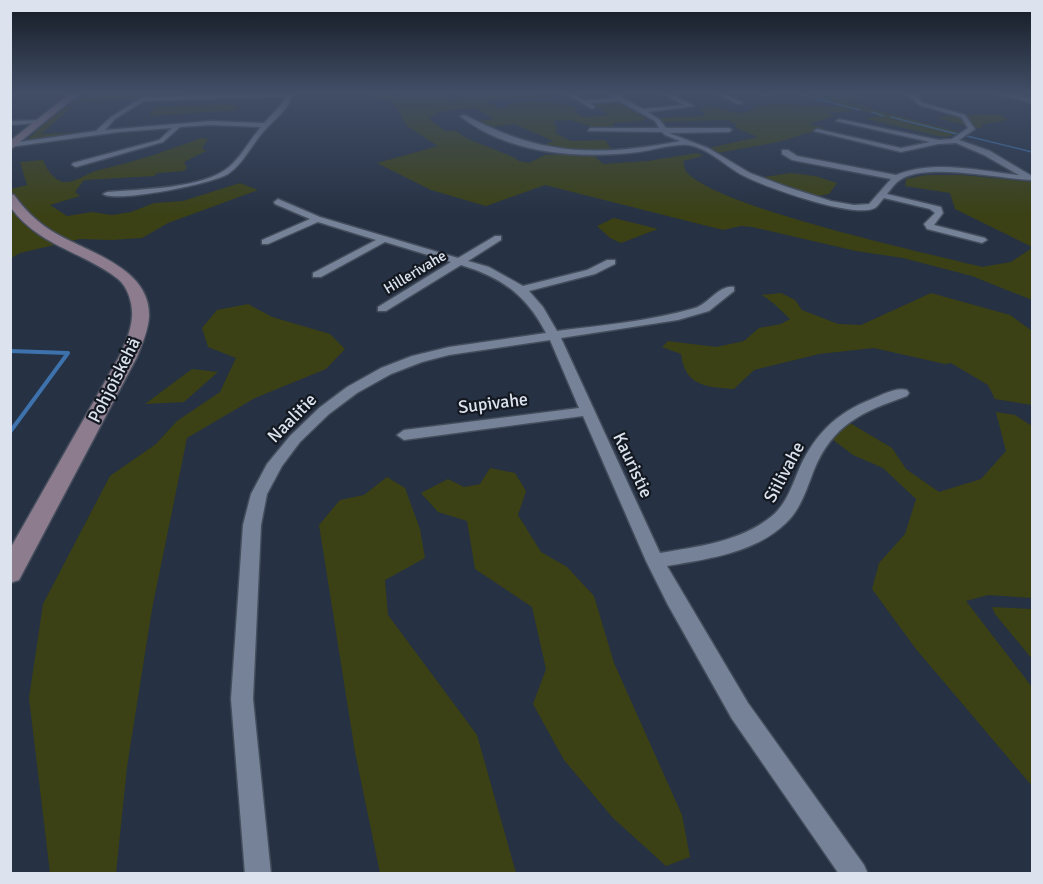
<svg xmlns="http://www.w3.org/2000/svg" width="1043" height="884" font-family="Signika,sans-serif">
<rect width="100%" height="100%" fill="#263143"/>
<path fill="#3b4114" d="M102,92H169L149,93L138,99L76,103L41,134L92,132L25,142C47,121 72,98 102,92Z
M365,92H393L389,96C406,97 419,92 436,92L435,94L450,96L453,100L445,103L463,100L460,95L449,92H529L540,99C528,99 491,99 483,103L495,105L497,109C505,108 508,105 515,103C533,99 561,102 578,109L574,111L583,117L609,115L594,104L618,102L646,118L642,121L613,123V127H592L571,120L553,121L557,128L555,133L571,141L605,140L611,149L572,151L543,145L554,141L514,124L491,127L480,121L494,119L477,109L472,108L438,112L429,119L445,131H456L468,139L513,157L519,161L529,163L545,155L592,154L603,164L648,161L697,153L703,156L683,161C684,163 684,168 685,170C709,206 931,254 982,267L1011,262L1032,248V300L972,276L903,258L856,251L752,227L741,226L723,230L545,185L486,206L431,190L377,163L438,146L407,126L393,102L372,98Z
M844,92L868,99L848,100L850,103L959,132L947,137L938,136L866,119L880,115L856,109L841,113L826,111L834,116L809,124L824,128L825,131C809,130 794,138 778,142C758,146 737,149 717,153L709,148L758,137L736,128L735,124L728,120L661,122L658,118L704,116L705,113L699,109L710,106L738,113L747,112L757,106L776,104L843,107L809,93Z
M228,104L236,105L239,110L149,116L155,107Z
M981,114L1001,115L1008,120L980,125L984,129C978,128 941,120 937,117Z
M201,138L208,139L202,148L206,151L184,162L187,168L184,171L157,173L154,176L84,180L75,192L80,196L50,205L67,216L92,212L112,215L131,212L154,203L183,201L240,183L258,190L168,223L142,238L111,240L80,239L20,253L11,258V189L27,185L20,162L43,160C46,168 54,181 64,182C76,183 87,173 99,170C134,162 167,151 201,138Z
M791,173L815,176L837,183L829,194L818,196L765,179L764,177Z
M926,175H962L1032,182V247L955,209L950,193L905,186L906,179Z
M614,218L658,229L621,243L610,238L597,226Z
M781,293L795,300L802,310L838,324L861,325L931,293L1010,315L1032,331V405L995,399L988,385L951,363L945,364L874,348L819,354L754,370L734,389C706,387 685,386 681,354L662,347L668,341L716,347L744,341L759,328L781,324L790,319C780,310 773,301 761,295Z
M248,304L272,317L330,334L345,349L326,369L255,398L187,438L152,609L127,767L116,873H50L29,698L43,604L110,476L156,444L177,421L220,392L236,358L208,347L202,328L217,310Z
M192,369L218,372L184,402L145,404Z
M996,412L1015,415L1032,426V598L988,595L966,601L1032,687V786L916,649L872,589L879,563L905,534L916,499L883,468L853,455L832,439L850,423L892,448L906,469L939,492L981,479L1006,451Z
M490,468L515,473L526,491L518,515L541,552L567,567L594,596L614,663L682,815L690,857L666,866L613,818L564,760L533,704L546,669L532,607L475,569L467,521L438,512L421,493L448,479L464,487L480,484Z
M387,477L405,488L420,529L425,558L385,580L388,615L477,735L516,873H380L355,752L319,525L340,500L364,495Z
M992,607L1032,609V659L995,614Z"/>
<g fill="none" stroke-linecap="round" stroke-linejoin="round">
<path stroke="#3e72ad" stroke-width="1.5" d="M791,92L860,110
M872,112L884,116
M891,117L957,134
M967,136L1032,152"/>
<path stroke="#3e72ad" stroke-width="4" d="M10,351L68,353L10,432"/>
<g stroke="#444d5c" stroke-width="3">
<path id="street" d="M292,92C291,96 290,101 288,105C281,115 271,123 263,132C251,146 243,164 228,174C212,184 116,203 103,194L107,192C140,189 203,189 229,167C242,156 250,139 261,127L210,125L180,127L163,142L76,167L72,165L73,163L159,140L172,128L119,132L10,147L12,143L96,131L111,117L143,97ZM286,96L281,105L264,123L210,121L105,130L115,119L144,101Z
M563,92H570L584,100L614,98L605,92H612L643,109L684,105L660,92H667L694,106L648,112L659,119L666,128H729L732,130L729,132L669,133L708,148L750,173L787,187L831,201L854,205L869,204L891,179L792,160L782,154V150H788L797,156L896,175C933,159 981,171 1019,175L984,155L956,143L938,144L901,152L814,131L817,129L901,148L930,142L836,121L839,119L939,140L952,139L968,128L961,117L919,105L905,92H911L923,103L965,115L975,129L959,140L990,151L1032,176V180C1001,179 925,162 900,180C895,183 891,189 887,194L941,207L943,213L934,225L985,238L987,240L982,243L927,229L924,224L935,213L930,209L884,198C881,201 878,206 875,208C854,219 765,187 744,176C726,167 709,148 688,145C677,143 652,150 639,152C579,159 510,155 460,116L465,115C541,156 597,157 680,141L665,135L662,132L588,131L590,128H659L655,121L619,101L590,103L595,107L592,109Z
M713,92H720L743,103L738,104Z
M760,92H767L772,95L767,96Z
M41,120L39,123L10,125V121Z
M278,199L320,217L458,258L495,236H501V240L468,261L489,267L523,286L587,270L607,260H615V264L595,274L529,291L543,307L557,331C603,325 650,321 695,308C708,304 720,284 734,287V291L709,311L678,320L561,338L660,553C699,546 740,542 772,516C785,505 791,489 797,474C812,437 835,413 872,399C882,395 896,387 907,390L909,393L907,396C862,412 833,424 814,470C807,488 801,509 786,523C755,553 708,559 667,566L748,703L864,865L868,874H839L732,719L668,605L646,561L583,416L404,440L397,435L404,430L579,408L550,340L449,355L422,362L391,374L357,393L329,414L300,442L282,466L267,494L261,525L253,699L271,874H245L231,699L243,525L251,494L267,464L290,436L319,408L347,387L381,368L412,356L449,347L546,333C526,295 503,278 461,265L386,311H378V307L451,262L385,242L321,277H313V273L376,240L318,222L268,244H262V240L310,219L275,204L274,202Z"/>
</g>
<g stroke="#444d5c" stroke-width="3">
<path id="secondary" d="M72,92H81L10,150V141Z
M990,92H1004L1032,99V103Z
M10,194L14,195C24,209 35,220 50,230C84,252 151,266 149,317C148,331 142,344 137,357L19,580L10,583V549L119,357C125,344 131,331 132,317C133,304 128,287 118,279C84,252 36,245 10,206Z"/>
</g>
<use href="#street" fill="#758298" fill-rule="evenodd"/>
<use href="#secondary" fill="#8c7c8e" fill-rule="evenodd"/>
</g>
<linearGradient id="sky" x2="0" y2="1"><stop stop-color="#151b25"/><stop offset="0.43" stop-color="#414e66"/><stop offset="1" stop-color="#414e66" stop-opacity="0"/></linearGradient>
<rect width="1043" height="216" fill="url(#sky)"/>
<g text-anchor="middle" stroke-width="4.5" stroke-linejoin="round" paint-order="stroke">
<g font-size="15" fill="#dce3ef" stroke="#141921">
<text transform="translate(415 272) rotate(-31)" y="5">Hillerivahe</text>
</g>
<g font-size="18" fill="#dce3ef" stroke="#141921">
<text transform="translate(114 380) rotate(-63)" y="6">Pohjoiskehä</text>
<text transform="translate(493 403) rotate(-7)" y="6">Supivahe</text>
<text transform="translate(292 418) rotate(-45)" y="6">Naalitie</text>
<text transform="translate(633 465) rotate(65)" y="6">Kauristie</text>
<text transform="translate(784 472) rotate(-62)" y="6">Siilivahe</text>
</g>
</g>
<rect width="1043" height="884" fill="none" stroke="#dce3ef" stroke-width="24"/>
</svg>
